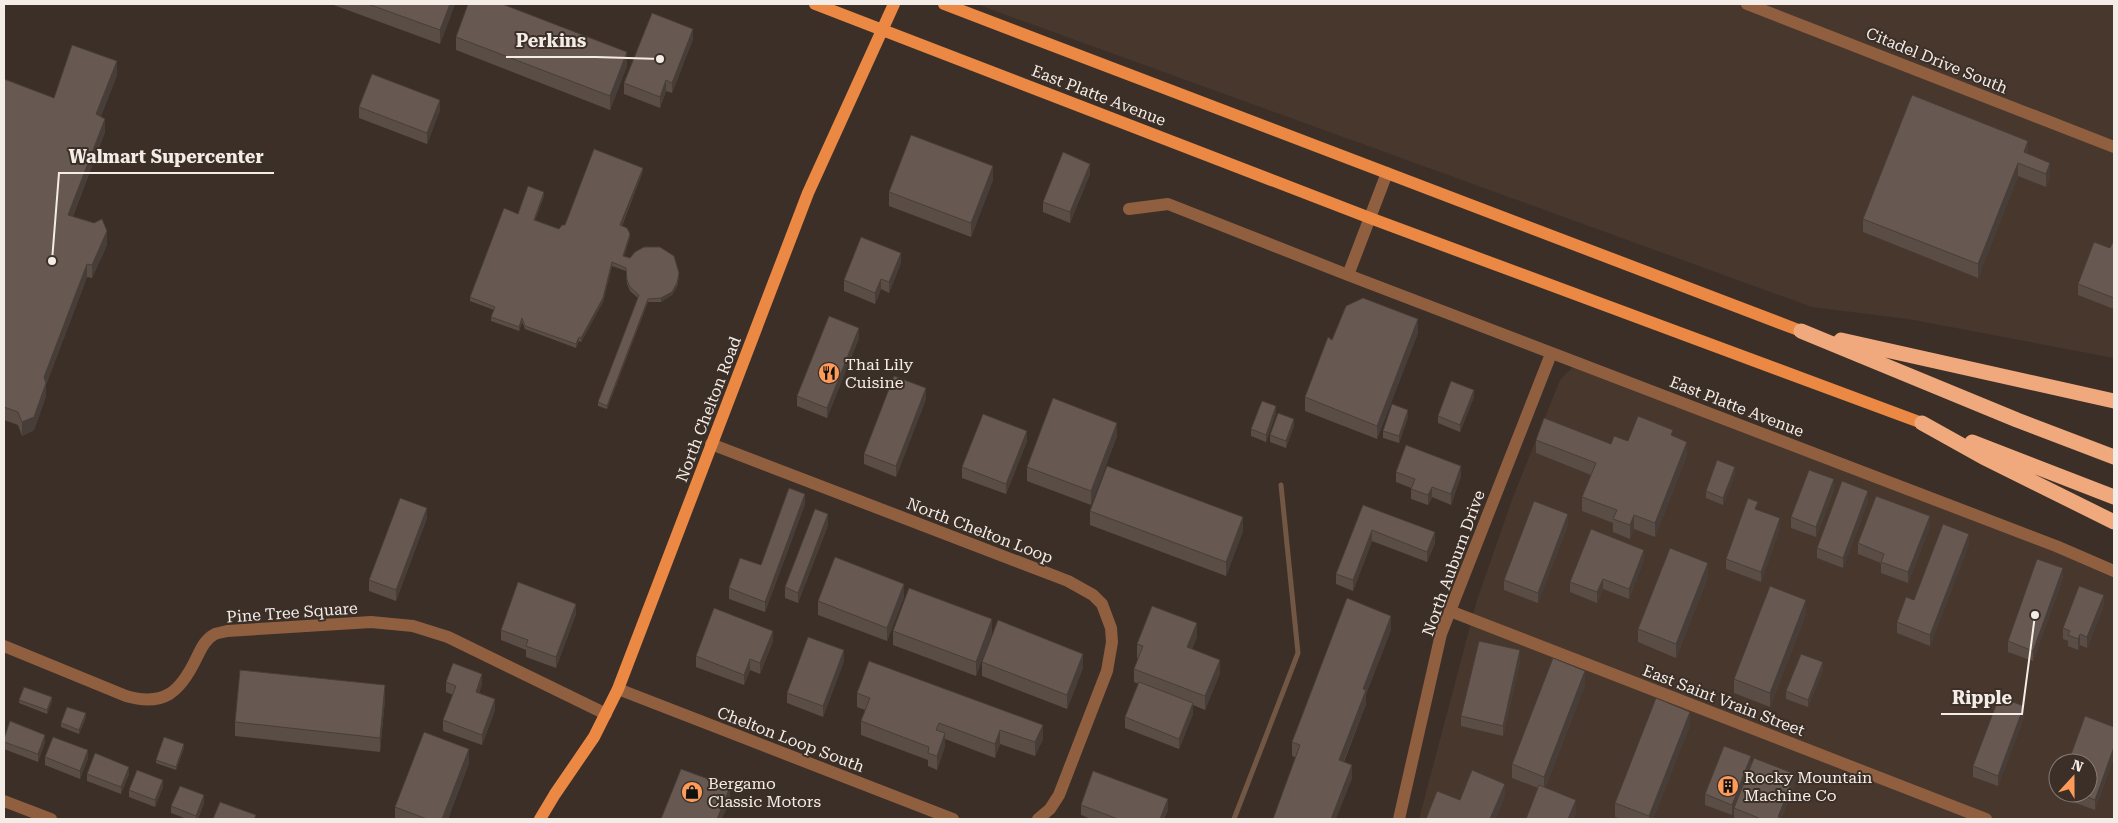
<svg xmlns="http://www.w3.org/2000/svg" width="2118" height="823" font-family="'Roboto Serif',serif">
<rect width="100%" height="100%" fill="#3b2f28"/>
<path fill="#48372c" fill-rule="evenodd" d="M976,4H2114V358L1908,319L1812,307Z
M1576,364L2114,571V819H1419L1477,600L1513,497L1560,380ZM2058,763H2088V793H2058Z"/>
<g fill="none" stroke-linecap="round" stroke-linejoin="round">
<path stroke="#725745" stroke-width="5" d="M1234,819L1298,653L1281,485"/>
<path stroke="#8f5f40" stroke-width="12" d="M1747,4L2114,147
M1129,209L1168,204L1348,275L1387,173
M1348,275L2056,546L2114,571
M711,444L1068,581L1093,595L1102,604L1111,628L1112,642L1107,671L1059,795L1050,809L1038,819
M1450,611L1986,819
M4,646L126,696C164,707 180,692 196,659C201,649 205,639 215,634C218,633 223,632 227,631L371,622L413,626L448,637L606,714
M618,689L953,819
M4,801L51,819
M1399,819L1441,634L1551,354"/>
<path stroke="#eb8844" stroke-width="12" d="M815,4L1370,218L1922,423
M944,4L1801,331
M540,819L555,794L594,737L618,689L808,193L894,4"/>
<path stroke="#f0a97c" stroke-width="15" d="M1801,331L2017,420L2114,457
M1841,340L2114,401
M1922,423L1983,457L2114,522
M1972,442L2114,497"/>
</g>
<path fill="#594d46" d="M331,4H455L440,44Z
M456,37L627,66L610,110L456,50Z
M693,39L672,93L666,91L660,108L624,94V83Z
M117,75L101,116L105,132L73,216L107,245L92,278L87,277L46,385V396L34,430L22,436L18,425L4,420V79L54,98Z
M359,107L440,110L427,144L359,118Z
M2028,154L2050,177L2046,187L2018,176L1978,278L1863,232V219Z
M643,171L622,226L630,237L624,256L679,277L677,287L672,295L661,302H648L607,409L598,406V402L638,298L630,291L627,284L626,271L612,266L603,302L581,342L579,341L576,348L525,329L522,322L519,331L491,321V317L494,310L470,301V297L518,214L544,196L535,220L559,229Z
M1090,174L1070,223L1043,212V202Z
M993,180L971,237L889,206V192Z
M2114,243V309L2078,295V284Z
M901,263L889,293L881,289L875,304L844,291V280Z
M1418,333L1377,439L1305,411V397L1332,340Z
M859,338L827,418L797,406V396Z
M1474,397L1460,432L1438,423V416Z
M926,399L896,477L864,464V454Z
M1276,413L1266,442L1251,436V429Z
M1408,417L1399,443L1383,438V431Z
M1294,426L1286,448L1270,442V435Z
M1117,436L1091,505L1027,481V467Z
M1673,436L1687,455L1655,537L1634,529L1630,539L1613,532V523L1582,511V497L1591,475L1536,453V440L1611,444L1628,441Z
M1027,441L1006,494L962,478V467Z
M1396,472L1461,476L1451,505L1432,497L1428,505L1411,499V488L1396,482Z
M1735,474L1723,505L1706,498V491Z
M1834,490L1816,537L1791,528V517Z
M1868,501L1843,568L1817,558V548Z
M805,504L765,612L729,599V588L761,565Z
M1363,505L1435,543L1427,562L1372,541L1353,591L1336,584V574Z
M1758,510L1780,528L1761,582L1726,569V559Z
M1090,511L1243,531L1226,576L1090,525Z
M427,518L396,601L369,591V580Z
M828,525L798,603L785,598V587Z
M1568,525L1538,603L1504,590V580Z
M1930,527L1908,583L1881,573V563L1858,554V543Z
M1969,544L1930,646L1897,633V622L1914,600Z
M1644,560L1629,599L1603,589L1597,603L1570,592V582Z
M1708,577L1676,658L1638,642V629Z
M2063,578L2033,661L2008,652V641Z
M904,597L887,641L818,615V601Z
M2104,605L2087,648L2080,645L2078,650L2068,646V641L2063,639V628Z
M576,614L556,668L526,657V650L501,640V630Z
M1806,614L1770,707L1734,693V679Z
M1391,630L1366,694V704L1344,762L1352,779L1292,756V742Z
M893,631L992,633L976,676L893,645Z
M1197,637L1192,649L1220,673L1205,710L1193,705V714L1179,749L1125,728V717L1139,684L1134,682V669L1138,658H1137V644Z
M773,641L760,674L750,670L744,685L696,667V656Z
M844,661L823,717L787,703V693Z
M1520,661L1503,736L1461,726V716Z
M982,662L1083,668L1067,709L982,676Z
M1823,670L1808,707L1786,699V691Z
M446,682L482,684L479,693L495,710L482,745L443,731V720L453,695L446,692Z
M1585,685L1545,788L1576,813L1538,788L1512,778V764Z
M857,693L1043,739L1035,756L1000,744L995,758L945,739V746L937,770L928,766V760L861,735V721L865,710L857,707Z
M385,699L380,752L235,736V722Z
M19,700L52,701L47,714L19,703Z
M86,717L79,734L61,727V723Z
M2024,717L1998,786L1973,777V766Z
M1690,725L1653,819H1622L1615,817V803Z
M2114,727V757L2095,810L2059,797V793H2088Z
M4,739L45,742L38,762L4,749Z
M184,748L176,770L156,763V760Z
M45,757L88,758L80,779L45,765Z
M469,763L448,819H395V807Z
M1751,767L1795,785L1781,819H1783H1734V809L1732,815L1705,805V794Z
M87,774H129L121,794L87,781Z
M163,787L155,807L129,797V790Z
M204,803L198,819H187L171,813V806Z
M1081,805L1168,810L1164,819H1091L1081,815Z"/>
<path fill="#483e39" d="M450,4H455L440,44V30Z
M693,29V39L672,93V83Z
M627,52V66L610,110V96Z
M117,61V75L96,128V114Z
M666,80V91L660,108V97Z
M440,100V110L427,144V133Z
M105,119V132L68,228V215Z
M2028,141V155L2024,166V152Z
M2018,163V176L1978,278V264Z
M2050,163V177L2046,187V174Z
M1090,164V174L1070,223V212Z
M993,166V180L971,237V223Z
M643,168V171L620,229V225Z
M544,192V196L534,223V220Z
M107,231V245L92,278V265Z
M630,234V237L623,259V256Z
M901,253V263L889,293V282Z
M612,262V266L603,302L581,342V338Z
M87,264V277L46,385V396L34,430L22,436V422L44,377Z
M679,273L677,287L672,295L661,302V298Z
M881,279V289L875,304V293Z
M648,299V302L607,409V406Z
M522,318V322L519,331V327Z
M1418,319V333L1377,439V426Z
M859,328V338L827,418V408Z
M579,337V341L576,348V344Z
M926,388V399L896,477V466Z
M1474,390V397L1460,432V425Z
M1276,406V413L1266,442V435Z
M1408,410V417L1399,443V436Z
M1294,419V426L1286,448V441Z
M1117,423V436L1091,505V491Z
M1027,431V441L1006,494V484Z
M1687,442V455L1655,537V523Z
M1461,466V476L1451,505V494Z
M1735,467V474L1723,505V498Z
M1834,479V490L1816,537V527Z
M1432,487V497L1428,505V495Z
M1868,491V501L1843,568V558Z
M805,494V504L765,612V602Z
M427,508V518L396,601V590Z
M828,514V525L798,603V593Z
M1568,514V525L1538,603V593Z
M1634,515V529L1630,539V525Z
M1930,516V527L1908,583V572Z
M1243,517V531L1226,576V562Z
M1780,518V528L1761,582V572Z
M1372,530V541L1353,591V580Z
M1435,532V543L1427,562V552Z
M1969,534V544L1930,646V635Z
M1644,550V560L1629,599V589Z
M1708,563V577L1676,658V644Z
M2063,568V578L2033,661V651Z
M1603,579V589L1597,603V592Z
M904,584V597L887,641V628Z
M2104,595V605L2087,648V637Z
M1806,600V614L1770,707V693Z
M576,604V614L556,668V657Z
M1391,616V630L1366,694V704L1339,773V760L1363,689Z
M992,619V633L976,676V662Z
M1197,623V637L1187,661V647Z
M773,631V641L760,674V663Z
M2080,634V645L2078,650V639Z
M844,650V661L823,717V706Z
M1520,650V661L1503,736V726Z
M1083,654V668L1067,709V695Z
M750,659V670L744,685V675Z
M1220,660V673L1205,710V696Z
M1823,662V670L1808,707V700Z
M1585,671V685L1544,790V777Z
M482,674V684L476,703V692Z
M385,685V699L380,752V738Z
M52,697V701L47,714V710Z
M495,699V710L482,745V735Z
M1193,703V714L1179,749V739Z
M2024,706V717L1998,786V776Z
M1690,712V725L1653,819H1649V816Z
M86,713V717L79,734V730Z
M1043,725V739L1035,756V742Z
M1000,730V744L995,758V744Z
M945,733V746L937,770V756Z
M45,735V742L38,762V754Z
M184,744V748L176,770V767Z
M2114,747V757L2095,810V800Z
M469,749V763L448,819H442Z
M88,750V758L80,779V771Z
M1751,756V767L1732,815V805Z
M1352,765V779L1336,819H1331Z
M129,767V774L121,794V787Z
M1795,774V785L1781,819L1778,817Z
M163,780V787L155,807V800Z
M1505,784V797L1496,819H1490Z
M730,787V801L722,819H717Z
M204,795V803L198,819H196V816Z
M1168,799V810L1164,819H1160Z
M1576,800V813L1574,819H1568Z"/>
<path fill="#675951" stroke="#483e39" d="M368,4H450L440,30Z
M468,4H502L627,52L610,96L456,37Z
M652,13L693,29L672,83L666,80L660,97L624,83Z
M72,45L117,61L96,114L105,119L68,215L94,223L102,219L107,231L92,265L87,264L44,377L46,383L34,417L22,422L18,412L4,407V79L54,98Z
M372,74L440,100L427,133L359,107Z
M1912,95L2028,141L2024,152L2050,163L2046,174L2018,163L1978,264L1863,219Z
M911,135L993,166L971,223L889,192Z
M594,149L643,168L620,225L627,228L630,234L623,256L630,258L635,252L644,247H660L674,256L679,273L677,283L672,292L661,298L648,299L607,406L598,402L639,295L630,287L627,280L626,268L612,262L603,298L581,338L579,337L576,344L525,326L522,318L519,327L491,317L495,307L470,297L504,208L518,214L528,186L544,192L534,220L559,229L562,225H565Z
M1063,152L1090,164L1070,212L1043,202Z
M861,237L901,253L889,282L881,279L875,293L844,280Z
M2094,242L2110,248L2113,242L2114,243V298L2078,284Z
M1363,298L1418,319L1377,426L1305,397L1328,337L1332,340L1346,306Z
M829,316L859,328L827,408L797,396Z
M894,376L926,388L896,466L864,454Z
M1451,381L1474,390L1460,425L1438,416Z
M1053,398L1117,423L1091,491L1027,467Z
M1262,401L1276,406L1266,435L1251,429Z
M1392,404L1408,410L1399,436L1383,431Z
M1278,413L1294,419L1286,441L1270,435Z
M983,414L1027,431L1006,484L962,467Z
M1638,416L1673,430L1671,435L1687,442L1655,523L1634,515L1630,525L1613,519L1617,510L1582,497L1596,463L1536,440L1544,418L1611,444L1614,436L1628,441Z
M1406,445L1461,466L1451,494L1432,487L1428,495L1411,489L1415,479L1396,472Z
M1717,460L1735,467L1723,498L1706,491Z
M1107,466L1243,517L1226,562L1090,511Z
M1809,470L1834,479L1816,527L1791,517Z
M1842,481L1868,491L1843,558L1817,548Z
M789,488L805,494L765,602L729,588L740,558L761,565Z
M1876,496L1930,516L1908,572L1881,562L1884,554L1858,543Z
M400,498L427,508L396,590L369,580Z
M1748,498L1758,502L1755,509L1780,518L1761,572L1726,559Z
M1534,501L1568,514L1538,593L1504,580Z
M1363,505L1435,532L1427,552L1372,530L1353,580L1336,574Z
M815,509L828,514L798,593L785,587Z
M1943,524L1969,534L1930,635L1897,622L1906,597L1914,600Z
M1591,529L1644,550L1629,589L1603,579L1597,592L1570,582Z
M1670,548L1708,563L1676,644L1638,629Z
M835,557L904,584L887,628L818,601Z
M2037,559L2063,568L2033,651L2008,641Z
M518,582L576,604L556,657L526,646L528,640L501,630Z
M1770,586L1806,600L1770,693L1734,679Z
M2079,586L2104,595L2087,637L2080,634L2078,639L2068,635L2070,631L2063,628Z
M909,588L992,619L976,662L893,631Z
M1347,598L1391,616L1363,689L1366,690L1339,760L1352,765L1331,819H1273L1300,745L1292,742Z
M1152,606L1197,623L1187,647L1220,660L1205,696L1134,669L1143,646L1137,644Z
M714,608L773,631L760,663L750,659L744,675L696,656Z
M998,620L1083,654L1067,695L982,662Z
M808,637L844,650L823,706L787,693Z
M1479,641L1520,650L1503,726L1461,716Z
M1801,654L1823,662L1808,700L1786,691Z
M1553,658L1585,671L1544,777L1512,764Z
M869,661L1043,725L1035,742L1000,730L995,744L939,723L936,730L945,733L937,756L928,753L929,747L861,721L870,698L857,693Z
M453,663L482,674L476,692L495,699L482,735L443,720L456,686L446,682Z
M240,670L385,685L380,738L235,722Z
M1139,682L1193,703L1179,739L1125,717Z
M24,687L52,697L47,710L19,700Z
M1999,697L2024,706L1998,776L1973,766Z
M1656,698L1690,712L1649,816L1615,803Z
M67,707L86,713L79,730L61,723Z
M2085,716L2114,727V747L2095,800L2077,793H2088V763H2068Z
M10,721L45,735L38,754L4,742V739Z
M424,732L469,749L442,819H427L395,807Z
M53,737L88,750L80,771L45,757Z
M164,737L184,744L176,767L156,760Z
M1724,746L1751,756L1732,805L1705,794Z
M95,753L129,767L121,787L87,774Z
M1754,758L1795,774L1778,817L1783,819H1761L1734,808Z
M681,769L730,787L717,819H661Z
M137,770L163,780L155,800L129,790Z
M1472,770L1505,784L1490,819H1426L1437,791L1460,800Z
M1093,771L1168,799L1160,819H1118L1081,805Z
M1539,785L1576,800L1568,819H1526Z
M180,786L204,795L196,816L171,806Z
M220,802L256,815L254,819H213Z"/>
<defs>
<g id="restaurant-disc" transform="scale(1.125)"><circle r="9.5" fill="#ff9b59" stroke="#3b2f28"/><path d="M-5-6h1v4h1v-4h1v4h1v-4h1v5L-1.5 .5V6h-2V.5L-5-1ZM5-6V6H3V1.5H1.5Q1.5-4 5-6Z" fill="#111"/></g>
<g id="building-disc" transform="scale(1.125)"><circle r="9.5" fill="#ff9b59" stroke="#3b2f28"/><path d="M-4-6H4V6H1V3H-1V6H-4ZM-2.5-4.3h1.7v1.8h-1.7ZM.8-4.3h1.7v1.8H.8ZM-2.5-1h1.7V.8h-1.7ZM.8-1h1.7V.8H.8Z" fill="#111"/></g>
<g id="shop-disc" transform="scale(1.125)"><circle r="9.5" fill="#ff9b59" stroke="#3b2f28"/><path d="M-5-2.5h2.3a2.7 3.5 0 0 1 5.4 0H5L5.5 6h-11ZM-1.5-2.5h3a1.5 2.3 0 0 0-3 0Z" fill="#111"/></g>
</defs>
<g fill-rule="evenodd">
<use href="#restaurant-disc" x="829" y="373"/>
<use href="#building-disc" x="1728" y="786"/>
<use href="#shop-disc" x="692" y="792"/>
</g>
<g text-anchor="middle" stroke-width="4" stroke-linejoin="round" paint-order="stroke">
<g font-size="16" fill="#f4ece7" stroke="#3b2f28">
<text transform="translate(1937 60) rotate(22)" y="6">Citadel Drive South</text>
<text transform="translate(1099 95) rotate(21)" y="6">East Platte Avenue</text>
<text transform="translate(1737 406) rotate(21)" y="6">East Platte Avenue</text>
<text transform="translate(708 409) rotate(-69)" y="6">North Chelton Road</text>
<text transform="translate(980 530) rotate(21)" y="6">North Chelton Loop</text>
<text transform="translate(1453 563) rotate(-70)" y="6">North Auburn Drive</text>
<text transform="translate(292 612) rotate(-4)" y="6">Pine Tree Square</text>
<text transform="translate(1724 700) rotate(21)" y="6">East Saint Vrain Street</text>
<text transform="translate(791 739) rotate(21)" y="6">Chelton Loop South</text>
</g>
<g font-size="16" fill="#f4ece7" stroke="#3b2f28" text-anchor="start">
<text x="845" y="370">Thai Lily<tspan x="845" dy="18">Cuisine</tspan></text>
<text x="1744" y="783">Rocky Mountain<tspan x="1744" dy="18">Machine Co</tspan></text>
<text x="708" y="789">Bergamo<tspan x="708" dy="18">Classic Motors</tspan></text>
</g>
</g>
<path fill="none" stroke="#f4ece7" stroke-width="2" d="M660 59L596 57H506M52 261L59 173H274M2035 615L2022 714H1941"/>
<g fill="#f4ece7" stroke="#3b2f28" stroke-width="2">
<circle cx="660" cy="59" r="5"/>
<circle cx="52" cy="261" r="5"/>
<circle cx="2035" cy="615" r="5"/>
</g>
<g font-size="18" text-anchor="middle" font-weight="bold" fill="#f4ece7" stroke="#3b2f28" stroke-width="4" stroke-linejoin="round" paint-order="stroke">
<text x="551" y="47">Perkins</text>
<text x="166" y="163">Walmart Supercenter</text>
<text x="1982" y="704">Ripple</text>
</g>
<rect width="2118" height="823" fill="none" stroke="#f4ece7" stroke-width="10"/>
<g transform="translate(2073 778) rotate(21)"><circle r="24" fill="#3b2f28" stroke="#857b74"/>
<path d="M0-4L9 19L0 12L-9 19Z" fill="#ff9b59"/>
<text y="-8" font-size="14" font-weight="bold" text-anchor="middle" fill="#f4ece7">N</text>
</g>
</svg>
